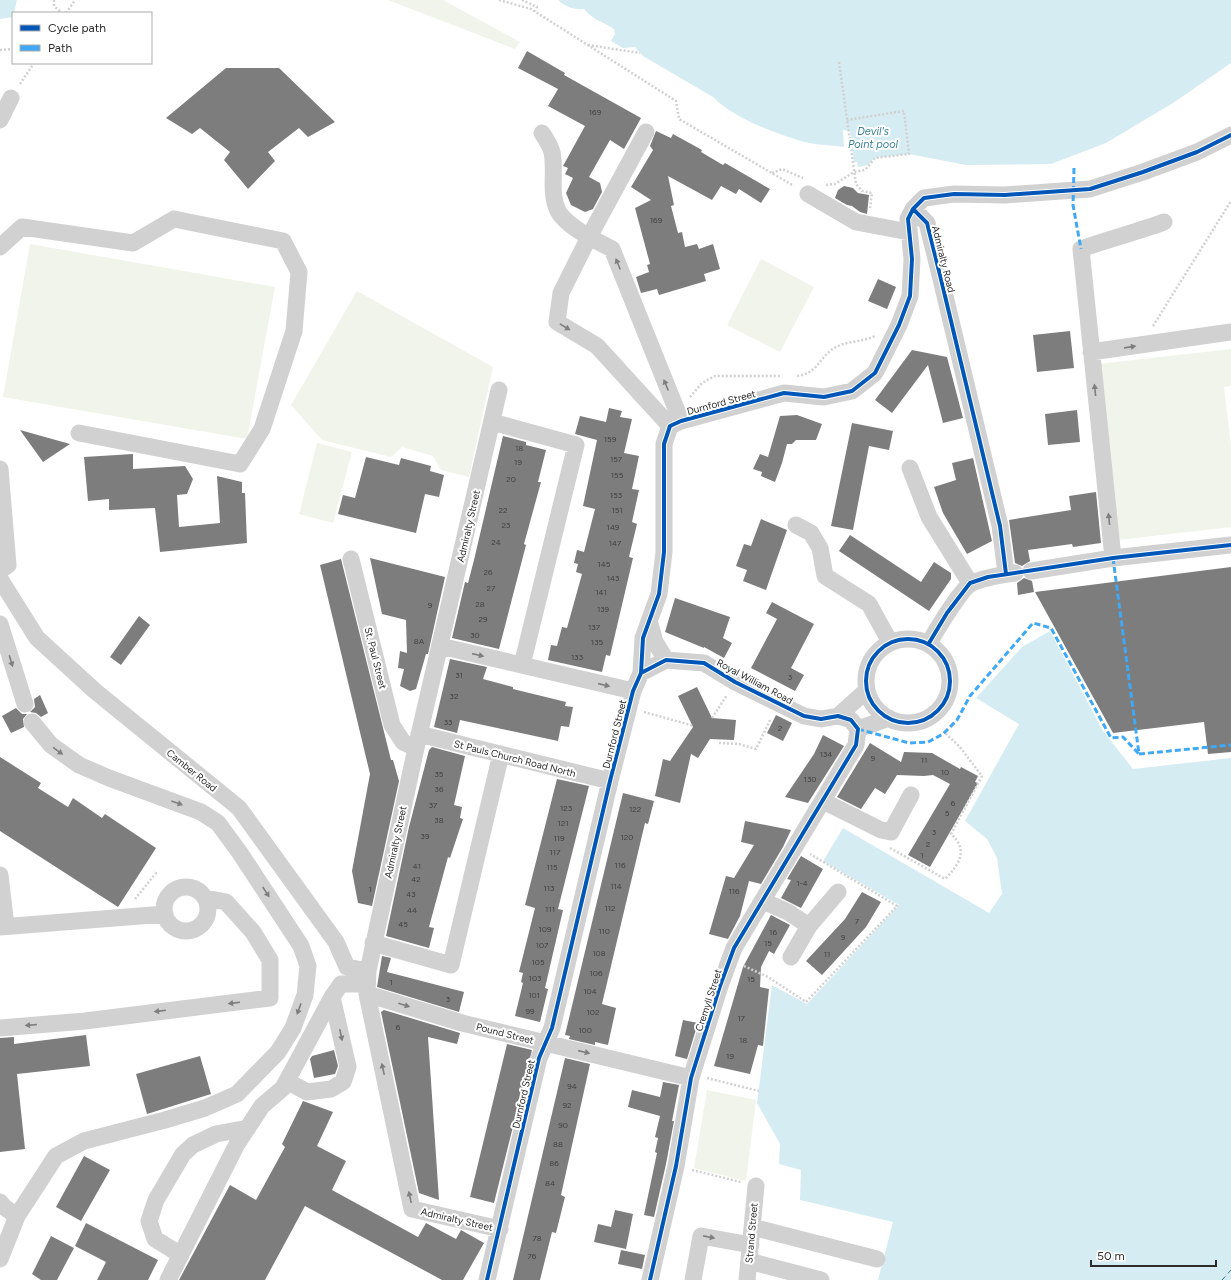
<svg xmlns="http://www.w3.org/2000/svg" width="1231" height="1280" font-family="Figtree,sans-serif">
<rect width="100%" height="100%" fill="#fff"/>
<path fill="#f1f4ea" d="M388,0H443L520,42L515,49Z
M30,244L275,287L247,439L3,397Z
M761,259L814,287L780,352L727,325Z
M357,291L493,367L469,477L441,470L433,456L402,447L391,457L322,440L291,405Z
M1231,349V386L1224,387L1231,446V527L1118,540L1098,364Z
M317,443L352,452L333,523L299,514Z
M707,1090L756,1100L746,1181L694,1168Z"/>
<path fill="#d5ecf2" d="M0,0H17L13,17L0,19Z
M558,0H1231V63L1173,103L1106,143L1051,164L966,165L909,154L874,158L868,165L858,167L857,162H854L850,131L843,130L844,147C830,145 814,145 801,141C774,133 732,117 713,97L643,56L635,47L623,48L611,41L615,34L614,29C602,21 594,21 584,9C574,10 566,7 558,0Z
M1050,631L1103,731L1133,769L1231,758V1280H878L893,1222L800,1200L801,1170L779,1164L780,1144L757,1103L772,985L807,1004L899,905L823,861L843,828L989,913L1002,894L997,858L987,839L965,821L1019,724L976,698L1022,647Z"/>
<g fill="none" stroke-linecap="round" stroke-linejoin="round">
<path stroke="#368092" stroke-width="1" stroke-dasharray="5 4" stroke-linecap="butt" d="M1222,1280L1231,1270"/>
</g>
<path fill="#7d7d7d" d="M527,51L565,73L564,75L641,118L624,149L610,140L589,177L600,183L602,192L593,209L585,212L571,205L566,193L573,178L565,174L568,168L563,166L585,126L548,106L558,89L518,68Z
M226,68H279L335,122L308,137L299,128L268,152L275,161L248,189L224,160L230,152L200,128L192,134L166,118Z
M656,131L671,138L673,134L702,150L701,152L723,165L725,163L770,189L761,203L739,189L736,194L721,186L712,200L668,176L674,205L671,206L678,233L682,232L685,247L697,244L699,249L713,244L720,269L704,274L706,281L659,295L657,289L641,293L636,277L649,272L647,265L650,264L635,208L651,200L631,187L653,150L650,146Z
M844,186L853,188L858,193L869,195L867,214L860,212L852,206L847,205L835,198L838,190Z
M878,279L896,287L887,309L868,301Z
M1070,331L1074,368L1037,372L1033,335Z
M912,350L947,357L963,418L943,423L928,365L892,413L875,400Z
M609,408L622,411L620,417L632,419L624,453L639,456L632,489L639,490L632,522L637,524L629,557L633,558L610,656L606,655L602,672L548,660L551,645L557,646L562,627L567,628L582,574L576,572L578,564L574,563L577,550L584,552L595,509L583,506L597,440L575,434L580,416L606,422Z
M1077,410L1080,442L1048,445L1045,414Z
M797,415L822,424L816,440H796L792,444H787L782,463L775,482L761,476L762,472L753,469L760,454L768,457L780,416Z
M852,423L893,431L889,450L869,446L853,530L831,526Z
M20,430L70,444L43,462Z
M503,436L526,442V445L546,450L538,482H541L524,544L526,545L499,649L452,638L465,582L468,583L474,560Z
M133,454V469L185,466L193,479L187,494L177,495L179,527L220,523L217,476L242,482V493H245L247,543L160,552L155,508L109,510V499L88,501L84,457Z
M366,457L399,465L401,458L431,466L430,471L444,475L439,497L425,494L416,533L338,514L343,495L355,498Z
M973,458L992,541L967,554L943,513L934,487L956,480L952,463Z
M1096,492L1101,543L1073,547L1072,544L1028,550L1030,561L1022,566L1015,563L1009,520L1071,510L1069,496Z
M761,519L787,530L766,590L743,581L747,570L736,566L744,544L751,546Z
M850,535L921,582L934,562L951,573V579L929,611L839,551Z
M370,558L445,577L428,654H426L416,689L410,691L400,686L404,669L398,668L400,651L407,653L406,620L382,614Z
M341,559L391,760H393L399,781L372,906L358,903L352,871L370,774L320,565Z
M1231,567V752L1208,754L1204,722L1113,733L1035,592Z
M1024,578L1032,581L1034,592L1018,595L1017,583Z
M675,598L730,617L723,638L732,643L724,658L704,647V648L665,632Z
M772,602L814,624L791,668L804,675L795,691L751,668L777,619L766,613Z
M139,616L150,625L121,665L110,657Z
M450,659L487,667L483,679L513,687V689L566,702L565,706L573,707L569,727L561,726L558,741L460,720L457,733L434,727Z
M697,687L712,718L736,720L734,740L710,739L698,758L691,754L680,803L655,796L663,759L670,761L693,727L678,696Z
M40,695L48,713L41,717L36,713L30,712L35,707L34,699Z
M16,708L22,714H27L23,719L24,727L11,733L2,716Z
M776,715L792,723L783,741L767,733Z
M823,735L844,746L808,803L785,797L814,754Z
M870,743L901,762L904,752L932,753L960,769L961,767L978,776L975,782L978,783L930,867L908,855L950,784L933,775L924,776L897,775L885,794L875,788L861,809L837,797Z
M432,747L465,756L454,805L462,807L460,818L463,819L450,858L448,857L429,927L434,928L429,948L386,936L409,827L429,750Z
M0,757L41,783L38,788L68,807L73,798L102,818L105,814L156,848L118,907L0,831Z
M557,779L589,786L558,909L563,910L545,988L548,989L540,1022L515,1016L523,983L521,982L523,973L519,972L535,908L525,905Z
M623,793L654,801L648,824L645,823L602,1004L616,1008L608,1045L595,1042V1045L569,1039L570,1036L565,1035Z
M745,821L791,830L783,847L761,884L749,881L740,916L728,939L709,934L726,876L734,878L754,845L741,842Z
M801,856L823,869L801,908L781,898L791,880L787,879Z
M862,892L881,902L866,927L822,975L806,961L845,919Z
M771,915L790,925L774,954L769,951L761,967L760,987L769,989L763,1046L758,1045L750,1074L714,1066L743,967Z
M382,956L391,958L387,972L464,992L459,1012L377,987Z
M384,1010L460,1033L457,1044L428,1037L439,1200L419,1193L381,1012Z
M683,1020L698,1023L687,1059L675,1056Z
M86,1035L90,1066L17,1074L25,1149L0,1152V1038L14,1037V1044Z
M507,1044L532,1050L494,1203L470,1197Z
M334,1050L338,1066L335,1074L314,1078L310,1059L312,1056Z
M200,1056L211,1094L147,1114L136,1074Z
M565,1058L590,1064L561,1195L565,1197L556,1233L552,1232L540,1280H513Z
M663,1082L679,1085L672,1121H674L666,1164L654,1217L644,1215L657,1153L655,1152L658,1138L655,1137L660,1116L628,1107L632,1090L660,1097Z
M303,1101L333,1112L317,1146L346,1161L332,1190L418,1237L426,1223L456,1239L461,1230L484,1243L463,1280H442L305,1206L265,1280H179L230,1185L256,1200L285,1147L282,1144Z
M84,1156L110,1170L81,1221L56,1207Z
M615,1210L633,1214L626,1249L594,1242L598,1224L611,1227Z
M86,1223L158,1260L148,1280H97L106,1262L75,1246Z
M51,1236L74,1248L57,1280H41L32,1274Z
M621,1250L645,1255L642,1269L618,1264Z"/>
<g fill="none" stroke-linecap="round" stroke-linejoin="round">
<path stroke="#d1d1d1" stroke-width="2.5" stroke-dasharray="2 2" stroke-linecap="butt" d="M54,0V6L62,13
M499,0L531,9L676,101L679,119L794,186
M522,0L537,7L535,11
M66,13L75,0
M588,45L640,53
M0,50L13,49
M839,62L856,184L862,191L872,193L870,208
M20,84L34,63
M772,173L782,169L803,178
M826,185L835,184L854,172L865,170L875,158L909,154L904,111L847,120
M1153,326L1231,201
M797,376C817,373 817,362 830,351C843,340 861,343 875,336
M690,397L702,383L715,376H780
M644,712L694,726
M712,718L727,695
M719,743L739,744L756,749L771,718
M890,848L945,879C959,865 969,850 951,834L982,776L959,746L944,732
M135,899L156,873L154,871
M744,966L768,977L806,1002L897,906L810,854
M707,1078L759,1091
M692,1170L741,1182"/>
<path stroke="#d1d1d1" stroke-width="17" d="M0,120L11,98
M542,133C546,139 550,145 552,152C556,172 549,192 558,211C564,222 578,230 589,237L646,132
M808,194L856,222L909,232
M913,209L927,223L940,275L1000,526L1006,574
M0,247L22,227L133,243L174,219L283,241L299,272L294,331L262,429L240,464L79,433
M1091,352L1231,332
M499,390L416,748L368,971L367,994L412,1209L500,1229
M492,422L576,445L522,665
M670,426L597,346L557,322L561,293L589,237L612,249L681,421
M910,468L929,517L970,583
M0,469L8,565L0,571
M796,525L811,533L820,548L825,576L869,604L890,642
M1113,558L1081,249C1109,239 1137,232 1164,222
M351,559L392,725L403,742L416,748
M1031,571L1113,558L1231,545
M0,579L37,638L95,691L239,808L336,942L347,967L368,971
M0,624L25,704
M650,624L655,642L666,660
M866 681a42 42 0 1 1 84 0a42 42 0 1 1-84 0Z
M929,643C936,631 962,587 972,583C985,577 1001,575 1015,573
M440,646L633,691
M641,673L666,660L704,663L735,682L804,716L821,719L838,716L851,720L858,729
M838,716L867,690
M858,729L889,718
M419,734L610,781
M823,801L881,830L891,832L911,795
M0,875L6,926
M164 909a22 22 0 1 1 44 0a22 22 0 1 1-44 0Z
M763,901L788,912L809,926L791,957
M809,926L838,892
M0,927L165,914
M373,943L451,965L501,754
M367,994L462,1023L691,1078
M0,1028L85,1021L270,998V960L253,932L226,902L206,898
M287,1081L307,1092L331,1089L343,1082L348,1067L332,997
M0,1202L4,1207L17,1216
M752,1227L877,1259
M181,1255L155,1239L149,1221L156,1200L183,1154L193,1145L216,1134L248,1128
M0,1259L17,1216L56,1156L84,1141L165,1120L205,1108L237,1094L278,1052L293,1028L305,995L308,966L301,946L240,853L218,823L201,812L109,778L79,765L51,745L32,722
M749,1261L821,1280
M168,1280L237,1144L262,1106L283,1088L332,997L341,984H367
M487,1280L539,1058L552,1028L610,781L633,691L641,673L643,638L659,594L664,552V444L670,426L681,421L784,393L824,397L852,391L875,373L899,325L910,296L912,259L908,219L913,209L924,198L954,194L1005,195L1090,189L1143,172L1197,152L1231,135
M650,1280L676,1166L691,1078L720,986L734,948L856,745L858,729
M693,1280L701,1236L751,1245
M747,1280L756,1186"/>
<path stroke="#3fa9f5" stroke-width="3" stroke-dasharray="6 3" stroke-linecap="butt" d="M1074,168L1073,205L1081,249
M1113,558L1139,754
M858,729L909,743L928,742L943,734L957,720L970,696L1033,623L1051,628L1111,738L1123,737L1139,754
M1139,754L1231,745"/>
<g stroke="#fff" stroke-width="6">
<path id="cycleway" d="M913,209L927,223L940,275L1000,526L1006,574
M866 681a42 42 0 1 1 84 0a42 42 0 1 1-84 0Z
M929,643L947,613L970,583L988,577L1113,558L1231,545
M641,673L666,660L704,663L735,682L804,716L821,719L838,716L851,720L858,729
M487,1280L539,1058L552,1028L610,781L633,691L641,673L643,638L659,594L664,552V444L670,426L681,421L784,393L824,397L852,391L875,373L899,325L910,296L912,259L908,219L913,209L924,198L954,194L1005,195L1090,189L1143,172L1197,152L1231,135
M650,1280L676,1166L691,1078L720,986L734,948L856,745L858,729"/>
</g>
<use href="#cycleway" stroke="#0057b8" stroke-width="4"/>
</g>
<defs><path id="oneway-solid" d="M-6-.8H1V-3.2L6.5 0L1 3.2V.8H-6Z"/></defs>
<g fill="#7e7e7e">
<use href="#oneway-solid" transform="translate(618 264) rotate(-112)"/>
<use href="#oneway-solid" transform="translate(565 327) rotate(31)"/>
<use href="#oneway-solid" transform="translate(1130 347) rotate(-8)"/>
<use href="#oneway-solid" transform="translate(666 385) rotate(-112)"/>
<use href="#oneway-solid" transform="translate(1095 390) rotate(-96)"/>
<use href="#oneway-solid" transform="translate(1109 519) rotate(-96)"/>
<use href="#oneway-solid" transform="translate(478 655) rotate(13)"/>
<use href="#oneway-solid" transform="translate(11 661) rotate(73)"/>
<use href="#oneway-solid" transform="translate(604 685) rotate(13)"/>
<use href="#oneway-solid" transform="translate(58 751) rotate(36)"/>
<use href="#oneway-solid" transform="translate(177 803) rotate(20)"/>
<use href="#oneway-solid" transform="translate(266 892) rotate(57)"/>
<use href="#oneway-solid" transform="translate(234 1003) rotate(173)"/>
<use href="#oneway-solid" transform="translate(404 1005) rotate(17)"/>
<use href="#oneway-solid" transform="translate(299 1009) rotate(110)"/>
<use href="#oneway-solid" transform="translate(160 1011) rotate(173)"/>
<use href="#oneway-solid" transform="translate(31 1025) rotate(175)"/>
<use href="#oneway-solid" transform="translate(341 1035) rotate(78)"/>
<use href="#oneway-solid" transform="translate(584 1052) rotate(13)"/>
<use href="#oneway-solid" transform="translate(383 1069) rotate(-102)"/>
<use href="#oneway-solid" transform="translate(410 1197) rotate(-102)"/>
<use href="#oneway-solid" transform="translate(709 1237) rotate(11)"/>
</g>
<g text-anchor="middle" stroke-width="4" stroke-linejoin="round" paint-order="stroke">
<g font-size="8" fill="#404040">
<text x="595" y="115">169</text>
<text x="656" y="223">169</text>
<text x="610" y="442">159</text>
<text x="519" y="451">18</text>
<text x="616" y="462">157</text>
<text x="518" y="465">19</text>
<text x="617" y="478">155</text>
<text x="511" y="482">20</text>
<text x="616" y="498">153</text>
<text x="503" y="513">22</text>
<text x="617" y="513">151</text>
<text x="506" y="528">23</text>
<text x="613" y="530">149</text>
<text x="496" y="545">24</text>
<text x="615" y="546">147</text>
<text x="604" y="567">145</text>
<text x="488" y="575">26</text>
<text x="613" y="581">143</text>
<text x="491" y="591">27</text>
<text x="601" y="595">141</text>
<text x="480" y="607">28</text>
<text x="430" y="608">9</text>
<text x="603" y="612">139</text>
<text x="483" y="622">29</text>
<text x="594" y="630">137</text>
<text x="475" y="638">30</text>
<text x="419" y="644">8A</text>
<text x="597" y="645">135</text>
<text x="577" y="660">133</text>
<text x="459" y="678">31</text>
<text x="790" y="680">3</text>
<text x="454" y="699">32</text>
<text x="448" y="725">33</text>
<text x="780" y="731">2</text>
<text x="826" y="757">134</text>
<text x="873" y="761">9</text>
<text x="924" y="763">11</text>
<text x="945" y="775">10</text>
<text x="439" y="777">35</text>
<text x="810" y="782">130</text>
<text x="439" y="792">36</text>
<text x="953" y="806">6</text>
<text x="433" y="808">37</text>
<text x="566" y="811">123</text>
<text x="635" y="812">122</text>
<text x="947" y="816">5</text>
<text x="439" y="823">38</text>
<text x="563" y="826">121</text>
<text x="934" y="835">3</text>
<text x="425" y="839">39</text>
<text x="627" y="840">120</text>
<text x="559" y="841">119</text>
<text x="928" y="847">2</text>
<text x="555" y="855">117</text>
<text x="922" y="858">1</text>
<text x="620" y="868">116</text>
<text x="417" y="869">41</text>
<text x="552" y="870">115</text>
<text x="416" y="882">42</text>
<text x="802" y="886">1-4</text>
<text x="616" y="889">114</text>
<text x="549" y="891">113</text>
<text x="370" y="892">1</text>
<text x="734" y="894">116</text>
<text x="411" y="897">43</text>
<text x="610" y="911">112</text>
<text x="550" y="912">111</text>
<text x="412" y="913">44</text>
<text x="857" y="924">7</text>
<text x="403" y="927">45</text>
<text x="545" y="932">109</text>
<text x="604" y="934">110</text>
<text x="773" y="935">16</text>
<text x="843" y="940">9</text>
<text x="768" y="946">15</text>
<text x="542" y="948">107</text>
<text x="599" y="956">108</text>
<text x="827" y="957">11</text>
<text x="538" y="965">105</text>
<text x="596" y="976">106</text>
<text x="535" y="981">103</text>
<text x="751" y="982">15</text>
<text x="391" y="985">1</text>
<text x="590" y="994">104</text>
<text x="534" y="998">101</text>
<text x="448" y="1002">3</text>
<text x="530" y="1014">99</text>
<text x="593" y="1015">102</text>
<text x="741" y="1021">17</text>
<text x="398" y="1030">6</text>
<text x="585" y="1033">100</text>
<text x="743" y="1043">18</text>
<text x="730" y="1059">19</text>
<text x="572" y="1089">94</text>
<text x="567" y="1108">92</text>
<text x="563" y="1128">90</text>
<text x="558" y="1147">88</text>
<text x="554" y="1166">86</text>
<text x="550" y="1186">84</text>
<text x="537" y="1241">78</text>
<text x="532" y="1259">76</text>
</g>
<g font-size="10" fill="#2c2c2c" stroke="#fff">
<text transform="translate(944 259) rotate(76)" y="4">Admiralty Road</text>
<text transform="translate(721 402) rotate(-15)" y="4">Durnford Street</text>
<text transform="translate(468 526) rotate(-77)" y="4">Admiralty Street</text>
<text transform="translate(376 658) rotate(76)" y="4">St. Paul Street</text>
<text transform="translate(755 681) rotate(28)" y="4">Royal William Road</text>
<text transform="translate(614 734) rotate(-76)" y="4">Durnford Street</text>
<text transform="translate(515 758) rotate(14)" y="4">St Pauls Church Road North</text>
<text transform="translate(192 770) rotate(39)" y="4">Camber Road</text>
<text transform="translate(395 842) rotate(-78)" y="4">Admiralty Street</text>
<text transform="translate(708 1000) rotate(-72)" y="4">Cremyll Street</text>
<text transform="translate(505 1033) rotate(14)" y="4">Pound Street</text>
<text transform="translate(523 1094) rotate(-77)" y="4">Durnford Street</text>
<text transform="translate(457 1219) rotate(13)" y="4">Admiralty Street</text>
<text transform="translate(751 1233) rotate(-85)" y="4">Strand Street</text>
</g>
<g font-size="11" font-style="italic" fill="#368092" stroke="#fff">
<text x="873" y="135">Devil's<tspan x="873" dy="13">Point pool</tspan></text>
</g>
</g>
<rect x="12" y="12" width="140" height="52" fill="#ffffff" stroke="#ababab"/>
<rect x="20" y="25" width="20" height="6" fill="#0057b8" stroke="#ababab"/>
<text x="48" y="32" font-size="12" fill="#2c2c2c">Cycle path</text>
<rect x="20" y="45" width="20" height="6" fill="#3fa9f5" stroke="#ababab"/>
<text x="48" y="52" font-size="12" fill="#2c2c2c">Path</text>
<path d="M1091 1260v6h125v-6" fill="none" stroke="#2c2c2c" stroke-width="2"/>
<text x="1097" y="1260" font-size="12" fill="#2c2c2c" stroke="#ffffff" stroke-width="3" paint-order="stroke">50 m</text>
</svg>
